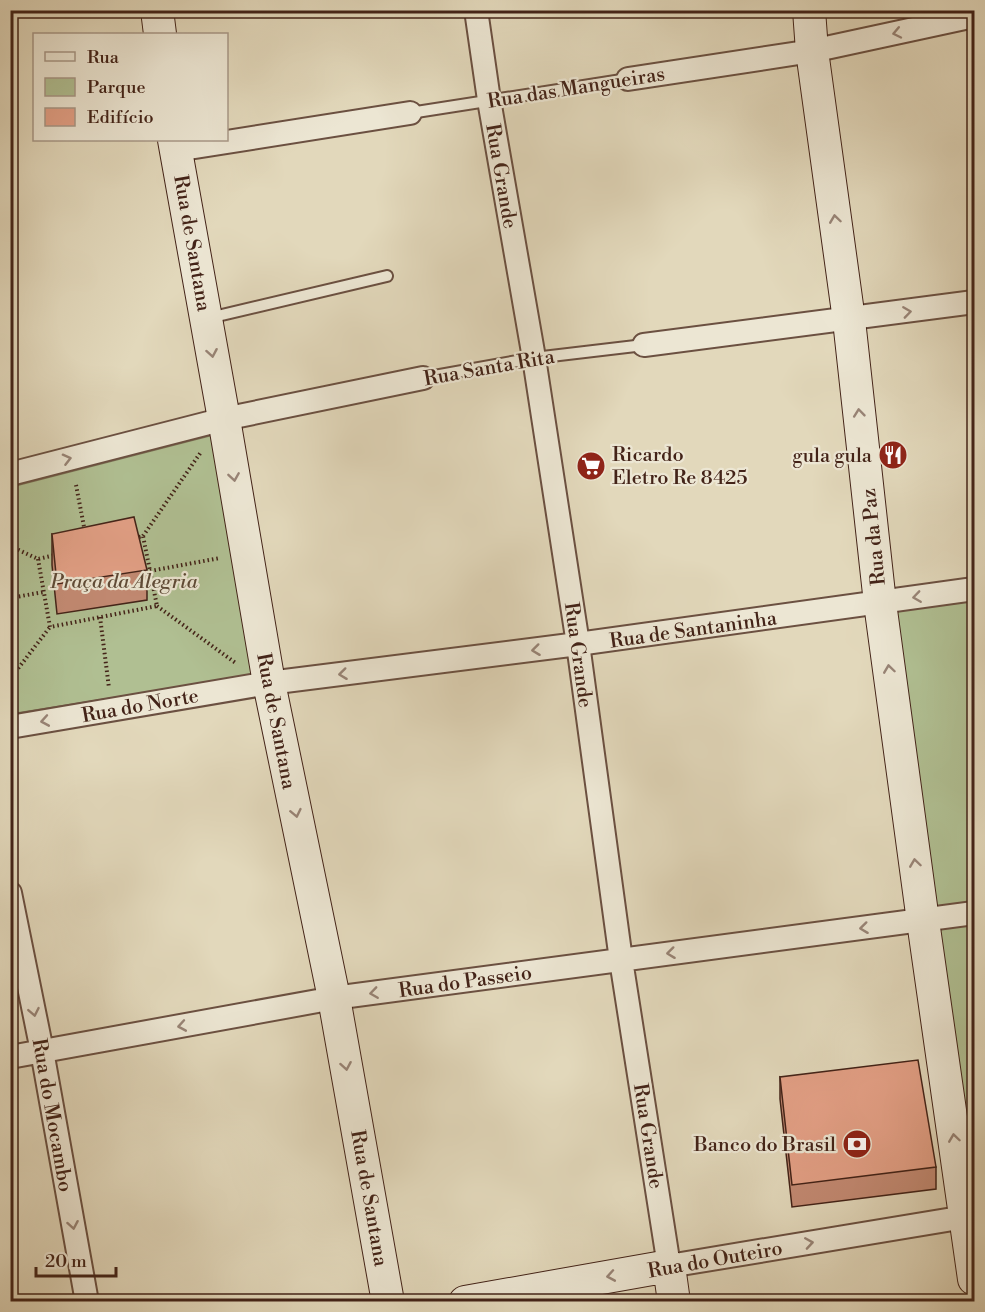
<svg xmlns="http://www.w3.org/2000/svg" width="985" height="1312" font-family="'Libre Bodoni',serif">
<rect width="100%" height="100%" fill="#e2d8bb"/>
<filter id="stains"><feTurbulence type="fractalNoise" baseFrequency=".00333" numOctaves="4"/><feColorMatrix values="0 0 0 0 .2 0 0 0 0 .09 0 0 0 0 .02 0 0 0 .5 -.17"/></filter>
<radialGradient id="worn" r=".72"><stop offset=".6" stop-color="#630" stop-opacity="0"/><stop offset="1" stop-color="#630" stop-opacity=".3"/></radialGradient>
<path fill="#b0bf92" stroke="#7a7155" stroke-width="1.5" d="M213,435L255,675L11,714V487Z
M974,598V1230L895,610Z"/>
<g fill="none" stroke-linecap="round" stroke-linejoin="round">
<g stroke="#6b5041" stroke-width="14">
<path id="lane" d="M410,113L628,79
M209,318L387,276
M423,378L534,358L644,345"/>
</g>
<g stroke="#6b5041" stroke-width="26">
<path id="street" d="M476,10L489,100L534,358L578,644L621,960L669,1266L965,1217
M628,79L812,51L974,16
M176,150L410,113
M644,345L974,302
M10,474L224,419L423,378
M10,727L269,683L578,644L974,589
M10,893L42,1051L87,1302
M10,1057L334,998L974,913"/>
</g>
<g stroke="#432318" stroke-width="34">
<path id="secondary" d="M157,10L160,34
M809,10L812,51L849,320L880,603L923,921L974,1279
M174,140L224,419L269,683L334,998L388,1302
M465,1302L669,1266L674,1302"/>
</g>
<path stroke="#432318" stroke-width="4" stroke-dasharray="1.5 3" stroke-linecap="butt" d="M76,485L85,532
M143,536L201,452
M10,546L38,559L55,555
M38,559L50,627L157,606L143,536L135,538
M150,571L220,558
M10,598L44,592
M157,606L237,664
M100,617L109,688
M10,679L50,627"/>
<use href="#lane" stroke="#ece6d3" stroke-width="10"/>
<use href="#street" stroke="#ece6d3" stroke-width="22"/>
<use href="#secondary" stroke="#ece6d3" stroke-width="32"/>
</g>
<path fill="#c38a73" stroke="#432318" stroke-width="1.5" d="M52,534L147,570V600L57,614L52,565Z
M780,1077L936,1167V1189L792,1207L780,1099Z"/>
<path fill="#e3a086" stroke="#432318" stroke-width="1.5" d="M134,517L147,570L57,584L52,534Z
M918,1060L936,1167L792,1185L780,1077Z"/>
<defs><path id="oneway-chevron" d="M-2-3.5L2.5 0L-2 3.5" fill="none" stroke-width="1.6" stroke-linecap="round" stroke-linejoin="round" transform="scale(1.5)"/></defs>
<g stroke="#988476">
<use href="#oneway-chevron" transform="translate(897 33) rotate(168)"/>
<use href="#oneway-chevron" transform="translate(835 219) rotate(-98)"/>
<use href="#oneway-chevron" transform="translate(907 312) rotate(-8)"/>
<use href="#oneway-chevron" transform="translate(212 353) rotate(80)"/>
<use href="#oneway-chevron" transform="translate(859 413) rotate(-96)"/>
<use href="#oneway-chevron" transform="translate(67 459) rotate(-14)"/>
<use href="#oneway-chevron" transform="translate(234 477) rotate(81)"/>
<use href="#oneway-chevron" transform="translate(917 597) rotate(172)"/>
<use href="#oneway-chevron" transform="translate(536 650) rotate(173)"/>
<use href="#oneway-chevron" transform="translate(889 669) rotate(-98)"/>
<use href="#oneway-chevron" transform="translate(343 674) rotate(173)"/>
<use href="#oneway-chevron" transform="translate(45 721) rotate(170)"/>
<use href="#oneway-chevron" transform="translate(296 813) rotate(78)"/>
<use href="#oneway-chevron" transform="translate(915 863) rotate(-98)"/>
<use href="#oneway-chevron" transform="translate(864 928) rotate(173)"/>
<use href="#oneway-chevron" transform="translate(671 953) rotate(173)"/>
<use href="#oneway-chevron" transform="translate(374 993) rotate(172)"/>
<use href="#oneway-chevron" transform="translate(34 1012) rotate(79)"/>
<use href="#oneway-chevron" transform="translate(182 1026) rotate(170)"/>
<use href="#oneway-chevron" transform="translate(346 1066) rotate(80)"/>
<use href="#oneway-chevron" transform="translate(954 1138) rotate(-98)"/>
<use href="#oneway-chevron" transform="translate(73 1225) rotate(80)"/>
<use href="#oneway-chevron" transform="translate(809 1243) rotate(-9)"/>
<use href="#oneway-chevron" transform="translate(611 1276) rotate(170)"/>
</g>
<defs>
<g id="restaurant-disc" transform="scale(1.5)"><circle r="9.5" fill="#8f2418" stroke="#ece6d3"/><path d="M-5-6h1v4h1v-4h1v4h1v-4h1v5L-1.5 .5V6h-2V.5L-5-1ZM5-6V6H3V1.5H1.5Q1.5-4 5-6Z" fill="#fff"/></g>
<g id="supermarket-disc" transform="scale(1.5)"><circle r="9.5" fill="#8f2418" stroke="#ece6d3"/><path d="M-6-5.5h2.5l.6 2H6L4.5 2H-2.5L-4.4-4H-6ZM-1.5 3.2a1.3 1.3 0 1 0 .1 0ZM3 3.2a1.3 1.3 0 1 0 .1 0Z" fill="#fff"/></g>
<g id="bank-disc" transform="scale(1.5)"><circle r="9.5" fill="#8f2418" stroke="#ece6d3"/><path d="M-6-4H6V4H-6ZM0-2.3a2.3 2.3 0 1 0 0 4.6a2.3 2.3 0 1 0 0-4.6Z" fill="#fff"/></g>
</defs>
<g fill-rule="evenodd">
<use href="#restaurant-disc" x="893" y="455"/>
<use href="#supermarket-disc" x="591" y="466"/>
<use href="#bank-disc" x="857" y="1144"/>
</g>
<g text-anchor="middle" stroke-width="4.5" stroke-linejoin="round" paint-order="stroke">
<g font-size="20" fill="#432318" stroke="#ece6d3">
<text transform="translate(576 87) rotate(-9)" y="7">Rua das Mangueiras</text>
<text transform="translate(502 176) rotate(80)" y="7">Rua Grande</text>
<text transform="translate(193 243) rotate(80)" y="7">Rua de Santana</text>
<text transform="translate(489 367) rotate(-10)" y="7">Rua Santa Rita</text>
<text transform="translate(873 537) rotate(-96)" y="7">Rua da Paz</text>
<text transform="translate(693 629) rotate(-8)" y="7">Rua de Santaninha</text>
<text transform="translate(579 655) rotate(82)" y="7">Rua Grande</text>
<text transform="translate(140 705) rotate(-10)" y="7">Rua do Norte</text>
<text transform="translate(277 721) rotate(79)" y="7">Rua de Santana</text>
<text transform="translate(465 981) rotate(-8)" y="7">Rua do Passeio</text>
<text transform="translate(53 1115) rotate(80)" y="7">Rua do Mocambo</text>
<text transform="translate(649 1136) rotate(81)" y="7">Rua Grande</text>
<text transform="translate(370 1198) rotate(80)" y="7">Rua de Santana</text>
<text transform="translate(715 1259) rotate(-10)" y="7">Rua do Outeiro</text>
</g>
<g font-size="20" fill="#432318" stroke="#ece6d3" text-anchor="end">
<text x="612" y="461" text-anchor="start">Ricardo<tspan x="612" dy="23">Eletro Re 8425</tspan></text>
<text x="872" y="462">gula gula</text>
<text x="836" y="1151">Banco do Brasil</text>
</g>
<g font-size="20" font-style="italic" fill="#5e4a36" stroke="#ece6d3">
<text x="124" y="588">Praça da Alegria</text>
</g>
</g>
<rect width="985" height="1312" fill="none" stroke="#e2d8bb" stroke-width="36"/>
<rect x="12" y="12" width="961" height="1288" fill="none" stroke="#432318" stroke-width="3"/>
<rect x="18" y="18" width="949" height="1276" fill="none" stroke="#432318" stroke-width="1.5"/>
<rect x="33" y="33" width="195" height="108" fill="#ece6d3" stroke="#a89888" stroke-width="1.5"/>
<rect x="45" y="52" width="30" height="9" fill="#ece6d3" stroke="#a89888" stroke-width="1.5"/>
<text x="87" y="63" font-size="18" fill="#432318">Rua</text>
<rect x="45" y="78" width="30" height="18" fill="#b0bf92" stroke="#a89888" stroke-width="1.5"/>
<text x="87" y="93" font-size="18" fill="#432318">Parque</text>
<rect x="45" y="108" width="30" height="18" fill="#e3a086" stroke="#a89888" stroke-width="1.5"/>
<text x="87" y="123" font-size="18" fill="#432318">Edifício</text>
<path d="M36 1267v9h80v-9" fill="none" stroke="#432318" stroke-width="3"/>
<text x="45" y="1267" font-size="18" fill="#432318" stroke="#ece6d3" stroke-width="4.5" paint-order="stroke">20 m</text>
<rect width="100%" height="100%" filter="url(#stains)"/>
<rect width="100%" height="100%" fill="url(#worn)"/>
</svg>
